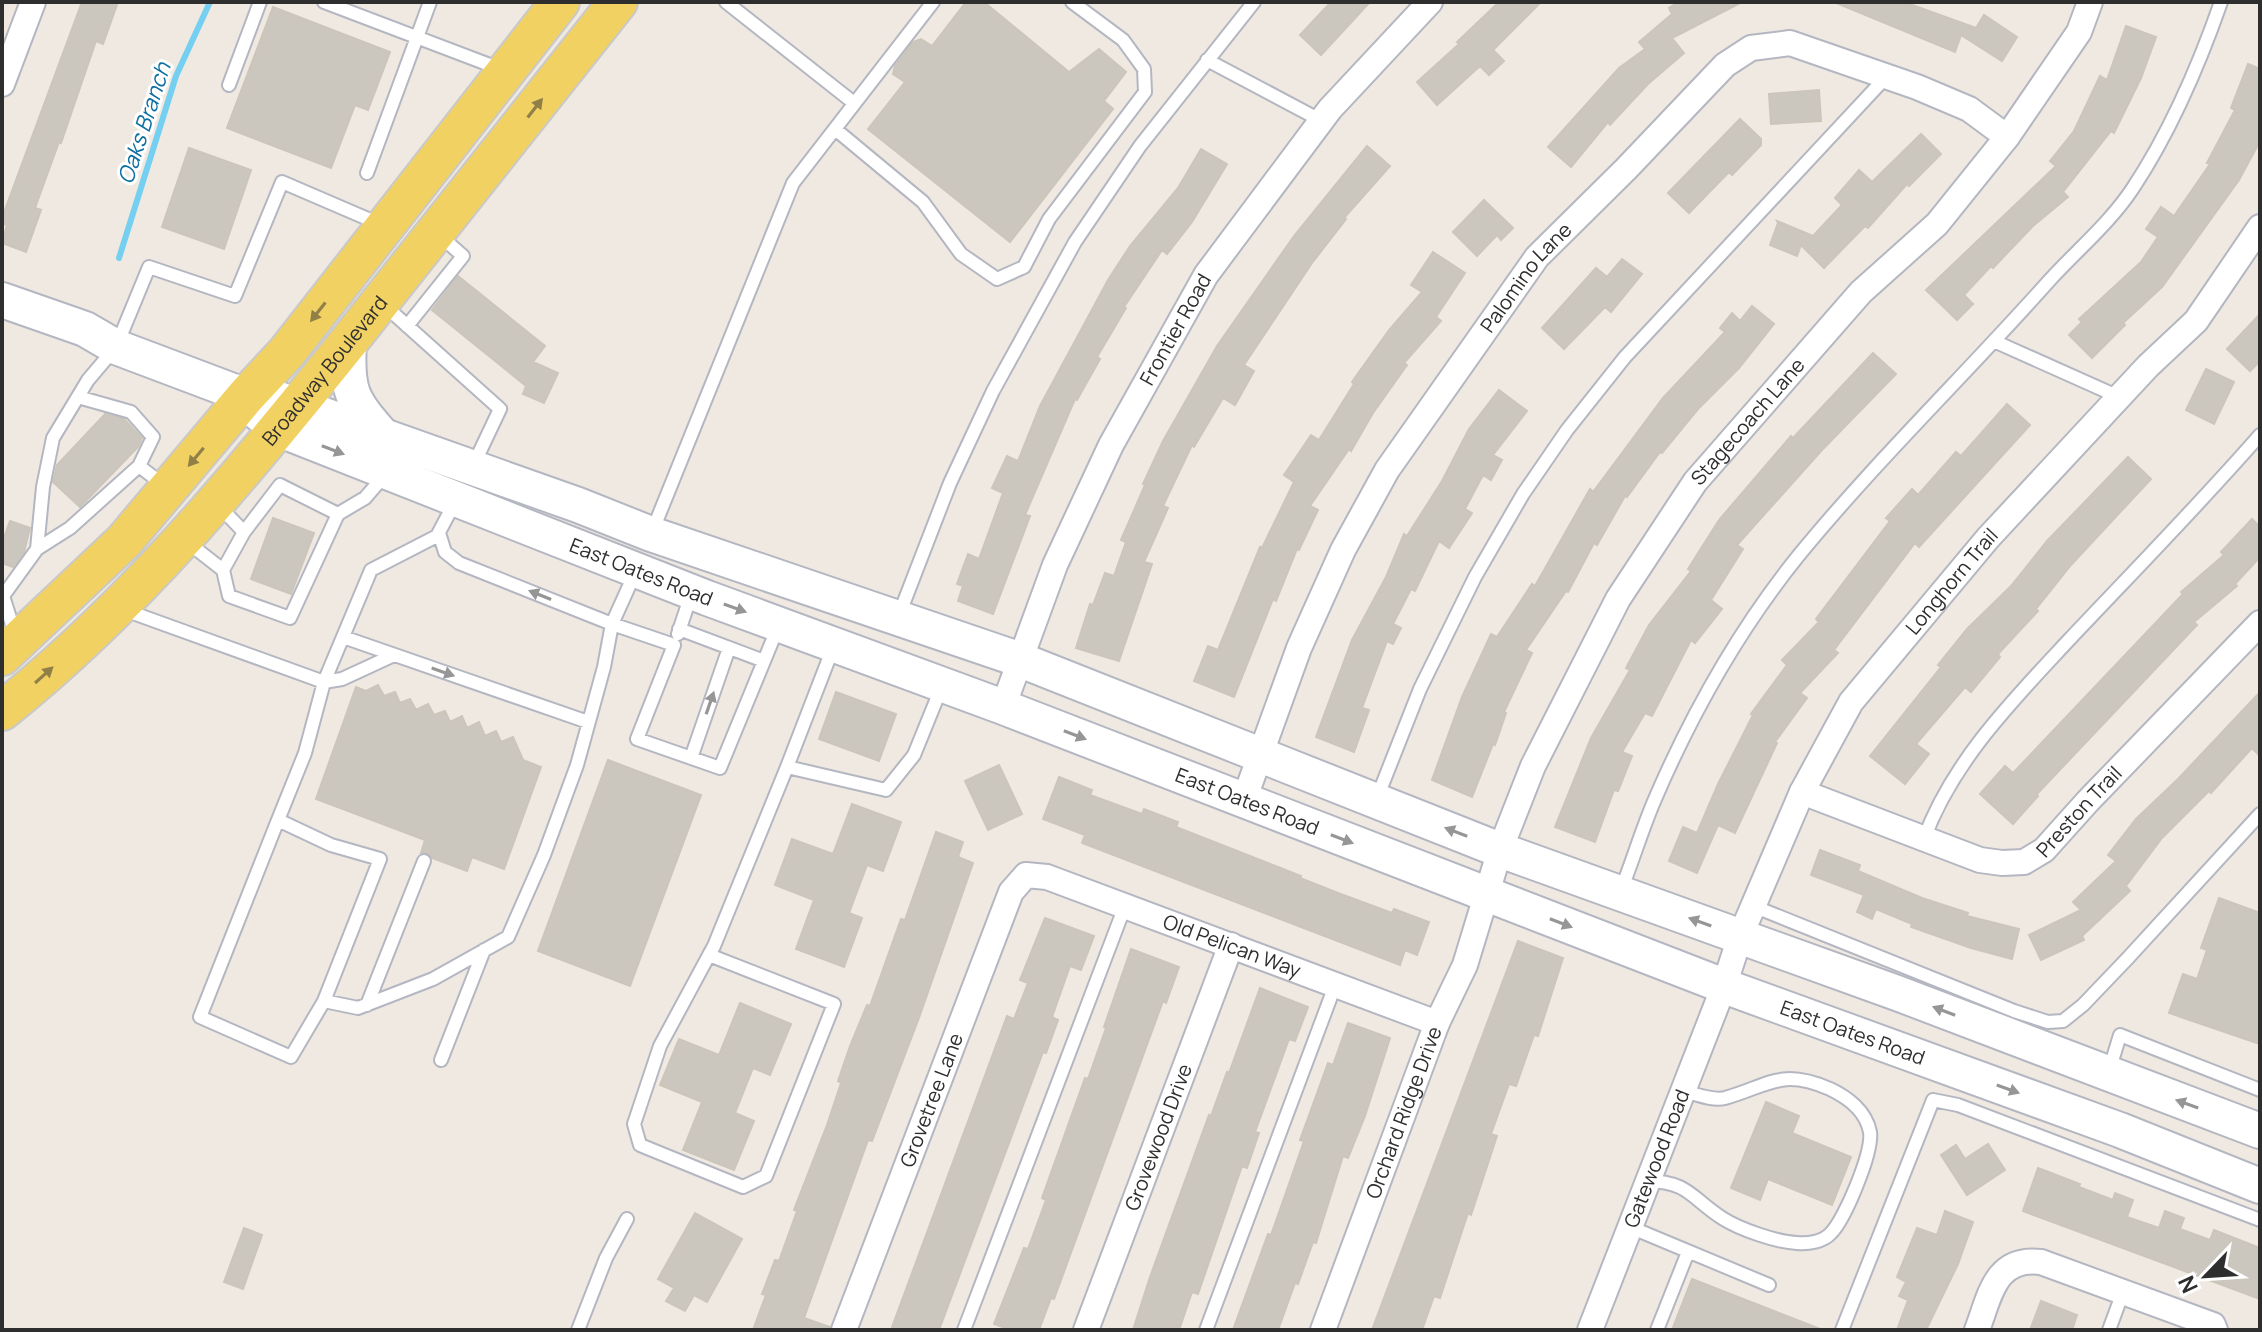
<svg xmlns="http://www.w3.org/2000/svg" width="2262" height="1332" font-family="Manrope,sans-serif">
<rect width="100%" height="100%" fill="#efe9e1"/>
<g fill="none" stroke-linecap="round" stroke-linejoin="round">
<path stroke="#75cff0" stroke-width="6" d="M119,258L176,76L210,2"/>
</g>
<path fill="#cbc7bf" stroke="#cbc5ba" stroke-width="2" d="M82,2H118L103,44L96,41L61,143L59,142L35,208L41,210L26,252L2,243L7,225L2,223V218Z
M966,2H984L1069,72L1099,49L1126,72L1104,101L1113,109L1010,242L868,129L905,82L893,74L895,66L913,42L921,39L932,46Z
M1331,2H1370L1321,55L1300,35Z
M1499,2H1541L1493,50L1504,61L1489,75L1480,66L1437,105L1417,82L1459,44L1457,42Z
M1679,2H1742L1672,38L1684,53L1648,84L1610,125L1608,122L1571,167L1548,147L1619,68L1645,49L1639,42L1672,14L1669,8Z
M1834,2H1904L1976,28L1984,15L2017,37L2002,61L1961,35L1955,52Z
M273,7L390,52L368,110L355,105L331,168L227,128Z
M2126,26L2156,37L2141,78L2114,133L2111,131L2063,192L2068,197L2033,226L1993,268L1991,266L1964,295L1973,304L1957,320L1926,290L2056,166L2050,161L2074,131L2100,76L2107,80Z
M2248,64L2260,69V141L2239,180L2162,287L2123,323L2125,325L2092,358L2069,335L2082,322L2079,319L2141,262L2158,237L2146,229L2161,207L2174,216L2210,164L2207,163L2235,110L2231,108Z
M1819,90L1821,121L1771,124L1769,94Z
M1740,119L1761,139V145L1732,175L1729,172L1689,213L1668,193Z
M1921,134L1941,154L1909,186L1907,184L1868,228L1865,226L1824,268L1801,245L1797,256L1770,245L1778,223L1777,221L1813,236L1842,205L1835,198L1859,170L1872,182Z
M1367,146L1390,166L1344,218L1346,219L1312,263L1244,365L1254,371L1235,405L1223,398L1194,447L1192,445L1163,506L1168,508L1144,562L1152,564L1119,661L1076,648L1090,604L1093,605L1105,573L1114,576L1126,542L1121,540L1145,485L1143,484L1163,441L1217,346L1294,236Z
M189,148L251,170L224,249L162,227Z
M1201,149L1227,164L1192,222L1167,254L1162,250L1124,307L1126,308L1097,357L1100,359L1077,400L1075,399L1025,515L1030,516L993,614L958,601L963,586L957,584L968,554L979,559L1003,493L992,488L1007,456L1018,461L1040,406L1108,280L1130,246L1178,188Z
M1484,200L1513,228L1501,240L1497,235L1477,256L1453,232Z
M1433,252L1465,273L1436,317L1441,321L1404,363L1407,365L1373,413L1351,451L1349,449L1310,506L1318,510L1299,550L1297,549L1276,601L1273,599L1234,697L1194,681L1208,646L1218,650L1260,547L1262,548L1294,482L1284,475L1311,435L1319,440L1354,384L1352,382L1389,330L1422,292L1411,285Z
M1622,259L1642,274L1611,312L1605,307L1564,349L1542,328L1596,268L1607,277Z
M458,276L545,346L533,362L558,373L544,403L523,394L526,386L432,310Z
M1752,306L1774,324L1739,368L1698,409L1662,453L1660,452L1627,497L1625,496L1597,545L1594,543L1568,592L1566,591L1526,650L1532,653L1504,712L1506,713L1495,745L1493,744L1472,797L1432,780L1462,697L1491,634L1497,637L1532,584L1535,586L1590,489L1593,492L1663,398L1725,332L1720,328L1732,313L1740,321Z
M2260,314V361L2250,371L2227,349Z
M1873,353L1896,374L1822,450L1737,545L1743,549L1711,600L1722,609L1695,643L1691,640L1652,716L1645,713L1622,752L1632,756L1618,791L1614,790L1595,842L1555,827L1591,738L1630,670L1626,668L1649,625L1691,571L1688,569L1719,520L1791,436L1793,438Z
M2206,369L2234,382L2214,424L2186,410Z
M1499,390L1527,411L1493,455L1502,460L1491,480L1483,475L1465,509L1472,513L1449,548L1439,541L1415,591L1411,589L1393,624L1401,628L1393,644L1387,641L1362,708L1369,710L1354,752L1316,737L1352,640L1386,577L1404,534L1407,536L1442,481L1469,429Z
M2007,404L2030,425L1919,547L1915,543L1834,650L1838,653L1800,693L1807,698L1775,742L1777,743L1735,833L1718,825L1697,873L1669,861L1683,827L1697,833L1718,784L1753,715L1751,714L1787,665L1782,660L1819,622L1816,619L1890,521L1886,518L1912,489L1918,495L1956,452L1961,456Z
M105,414L124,419L142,438L138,447L80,507L53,482L57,465Z
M2128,457L2151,479L2071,565L2036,609L2038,611L1998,654L2000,657L1971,692L1965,687L1916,744L1929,754L1905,784L1870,756L1941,667L1938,665L1967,629L2011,586L2047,541Z
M273,518L314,533L291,594L251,579Z
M2252,519L2260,527V557L2235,584L2237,586L2194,622L2197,625L2037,794L2038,796L2013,824L1980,794L2005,766L2013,773L2183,594L2181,592L2224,555L2221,552Z
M10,521L30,528L24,552L13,567L2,563V543Z
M378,685L384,696L395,692L400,703L410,699L416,710L428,704L434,715L445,711L450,722L462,716L467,728L479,722L485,736L496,731L501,742L513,737L523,760L541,767L504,869L472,857L467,871L432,858L428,853H421L425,840L316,799L356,687L366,691Z
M836,692L896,714L879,761L819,739Z
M2260,692V756L2252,748L2211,793L2209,791L2162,838L2126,886L2130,891L2082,936L2084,940L2041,960L2029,935L2081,910L2073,902L2116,861L2108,855L2136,819L2178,779Z
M608,760L701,795L630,986L538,951Z
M999,765L1022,814L988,830L965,781Z
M1059,777L1092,790L1090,795L1142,814L1144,809L1178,822L1176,827L1301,876L1300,878L1338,893L1392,913L1394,909L1429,922L1417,955L1405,950L1400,965L1082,843L1085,835L1043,819Z
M852,804L901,822L883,871L867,865L849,913L862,918L844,967L796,949L814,900L775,885L792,839L833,854Z
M936,832L963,842L958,857L973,863L920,1015L872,1141L868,1140L804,1318L830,1327L829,1330H753L766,1295L762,1294L775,1260L779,1261L797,1211L794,1210L827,1125L841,1083L838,1081L850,1046L867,1005L870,1006L901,919L905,920Z
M1820,850L1860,865L1858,871L1922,898L1968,913L1967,916L2019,929L2012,959L1971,948L1911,927L1912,924L1876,909L1872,919L1857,912L1864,895L1811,875Z
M2219,898L2260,913V1044L2169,1013L2183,974L2197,979L2207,950L2201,948Z
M1045,918L1094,936L1081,970L1070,966L1052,1017L1058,1020L1046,1053L1043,1052L939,1330H891L1007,1016L1014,1019L1028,983L1020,980Z
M1518,941L1563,958L1538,1036L1534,1035L1516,1086L1509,1084L1491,1134L1497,1136L1471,1215L1468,1213L1440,1298L1434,1296L1422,1330H1372Z
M1131,949L1179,967L1166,1003L1163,1001L1054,1299L1051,1298L1039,1330H1011L994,1324L1024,1248L1028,1249L1046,1200L1042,1198L1085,1078L1088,1079L1106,1028L1104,1027Z
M1260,988L1308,1007L1295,1041L1289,1039L1255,1132L1259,1133L1247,1168L1242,1166L1198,1294L1192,1292L1179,1330H1133L1150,1277L1209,1115L1211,1116L1227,1072L1229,1073Z
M740,1003L791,1024L770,1075L753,1068L735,1113L754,1121L734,1170L683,1150L702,1102L660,1085L679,1039L719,1055Z
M1348,1023L1390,1038L1365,1116L1348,1158L1343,1156L1316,1243L1313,1242L1298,1284L1295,1283L1278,1330H1233L1268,1234L1271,1235L1289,1184L1304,1141L1300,1140L1328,1063L1333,1065Z
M1766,1102L1799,1116L1792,1133L1851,1157L1832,1205L1768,1179L1760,1200L1731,1188Z
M1988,1144L2005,1170L1967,1195L1941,1155L1956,1145L1965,1159Z
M2038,1168L2080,1184L2079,1187L2113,1200L2115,1193L2133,1200L2127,1217L2159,1228L2165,1211L2184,1218L2180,1229L2210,1240L2214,1230L2260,1248V1299L2023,1211Z
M1945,1211L1973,1222L1958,1264L1926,1330H1897L1908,1300L1899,1296L1906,1282L1897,1277L1917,1228L1937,1235Z
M695,1213L742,1239L707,1302L694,1295L685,1311L666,1301L674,1288L658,1279Z
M244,1228L262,1235L243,1289L224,1282Z
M1692,1279L1820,1329V1330H1672Z
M2041,1301L2077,1315L2072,1330H2030Z"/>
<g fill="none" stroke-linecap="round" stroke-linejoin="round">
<g stroke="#b4b7c1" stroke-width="16">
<path id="lane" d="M324,2L503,70
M726,2L854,103
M1207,60L1322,121
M229,85L260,2
M835,129L923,202L961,254L997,279L1024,267L1049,219L1145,92L1144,69L1123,40L1072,2
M367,173L430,2
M384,305L500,409L473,466
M407,326L463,256L438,234
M1996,342L2119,397
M78,397L131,412L153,437L139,466
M218,505L244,532L223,570
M244,532L280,485L338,514
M652,532L793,183L933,2
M439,533L445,552L459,563L612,624L674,645L637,739L720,768L778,627
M186,541L223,570L229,596L290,618L338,514L365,498L384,476
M37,549L70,528L139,466L165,486
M122,609L324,682L305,753L278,820L331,845L380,859L324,1001L358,1008L433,979L508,937L544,855L577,765L604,667L612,624L635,573
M899,615L950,483L993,391L1075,242L1140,146L1254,2
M679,629L764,661
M678,634L691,595
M16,637L3,596L37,549L43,487L53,438L88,380L116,347L149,267L235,296L282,182L382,225
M343,637L588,722
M833,648L787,767L886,790L914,755L942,686
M324,682L371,570L437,536L455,502
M324,682L342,679L394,655
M691,758L729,648
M1377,798L1420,689L1475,577L1523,494L1567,430L1625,357L1887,76
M278,820L200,1017L291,1057L324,1001
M1924,839C1952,762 2013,700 2067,642C2132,573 2198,506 2260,435
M1621,890C1633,860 1642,829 1655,799C1692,713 1740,628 1799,555C1877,460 1966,374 2048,282C2076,251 2110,223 2133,188C2170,132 2199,65 2221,2
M1753,906L2014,1011L2048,1022L2063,1021L2083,1005L2127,959L2260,814
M709,955L834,1004L766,1176L743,1187L640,1145L634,1124L660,1046L709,955L714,946L787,767
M367,1005L424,861
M441,1060L484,950
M2109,1071L2120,1035L2260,1090
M1648,1181C1689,1182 1691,1198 1722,1218C1739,1229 1776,1242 1797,1243C1808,1244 1823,1242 1831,1233C1845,1219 1873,1152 1870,1132C1866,1111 1847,1097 1830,1089C1781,1068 1770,1085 1725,1098C1713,1101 1695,1094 1683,1091
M1630,1227L1769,1285
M578,1330L606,1258L627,1219
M964,1330L1125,906
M1206,1330L1336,983
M1657,1330L1688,1252
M1842,1330L1933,1100L1958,1105L2260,1220
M2109,1330L2123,1292"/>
</g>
<g stroke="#b4b7c1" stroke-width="28">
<g id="street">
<path d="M2,84L33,2"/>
<path id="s1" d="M1003,707L1055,565L1111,445L1206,275L1330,109L1430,2"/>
<path id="s2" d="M1802,792L1980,860L2002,863L2024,862L2044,850L2088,801L2260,623"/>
<path id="s3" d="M1244,800L1299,648L1343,550L1387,470L1537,257L1626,169L1725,65L1751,48L1790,43L1917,87L1969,109L2007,137"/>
<path id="s4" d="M844,1330L1011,892L1026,875L1047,877L1437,1023"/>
<path id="s5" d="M1086,1330L1231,945"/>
<path id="s6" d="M1323,1330L1437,1023L1465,965L1500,850L1533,766L1618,599L1695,482L1861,292L1937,224L2007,137L2079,32L2090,2"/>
<path id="s7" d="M1590,1330L1724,986L1740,937L1802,792L1851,702L1988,538L2148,366L2196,321L2260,227"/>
<path d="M1977,1330C1990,1296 1995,1256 2041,1262L2213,1325L2215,1330"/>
</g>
</g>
<g stroke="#b4b7c1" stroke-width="38">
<g id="secondary">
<path d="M2,300L85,329L116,347L246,396L276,398L578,505L651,534L1018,659L1500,850L1897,993L2260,1131"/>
<path d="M349,341C346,391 351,400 384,437"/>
<path id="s8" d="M258,413L278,429L707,598L1003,707L1724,986L2120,1130L2260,1186"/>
</g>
</g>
<g stroke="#c9c9c9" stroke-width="42">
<g id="primary">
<path d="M2,656L124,541L246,396L287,352L560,2"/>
<path id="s9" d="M2,711C136,604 244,472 350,340C440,228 529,115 618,2"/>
</g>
</g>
<use href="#lane" stroke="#fff" stroke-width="12"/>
<use href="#street" stroke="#fff" stroke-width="24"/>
<use href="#secondary" stroke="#fff" stroke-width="34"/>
<use href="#primary" stroke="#f2d163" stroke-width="38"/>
</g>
<defs><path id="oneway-solid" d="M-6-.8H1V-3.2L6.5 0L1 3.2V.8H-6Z" transform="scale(2)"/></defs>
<g fill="#908048">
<use href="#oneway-solid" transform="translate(535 108) rotate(-52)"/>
<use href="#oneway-solid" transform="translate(318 312) rotate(128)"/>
<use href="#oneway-solid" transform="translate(196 457) rotate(130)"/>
<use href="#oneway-solid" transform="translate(44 675) rotate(-42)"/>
</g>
<g fill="#969696">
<use href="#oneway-solid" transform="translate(333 450) rotate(21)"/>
<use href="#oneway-solid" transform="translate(540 595) rotate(-158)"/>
<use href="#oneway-solid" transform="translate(735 608) rotate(20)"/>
<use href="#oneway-solid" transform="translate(443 672) rotate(19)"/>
<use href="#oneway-solid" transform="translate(710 703) rotate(-71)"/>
<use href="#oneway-solid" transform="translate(1075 735) rotate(21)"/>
<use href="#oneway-solid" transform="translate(1456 832) rotate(-159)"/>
<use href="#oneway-solid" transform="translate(1342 839) rotate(21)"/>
<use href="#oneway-solid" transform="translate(1700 922) rotate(-160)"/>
<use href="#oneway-solid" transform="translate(1561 923) rotate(21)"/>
<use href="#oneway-solid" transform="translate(1944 1011) rotate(-159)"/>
<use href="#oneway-solid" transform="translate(2008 1089) rotate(20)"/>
<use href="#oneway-solid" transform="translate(2187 1104) rotate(-160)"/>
</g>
<g text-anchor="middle" stroke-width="6" stroke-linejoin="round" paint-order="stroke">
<g font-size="20" fill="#2e2e2e" stroke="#fff">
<text dy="7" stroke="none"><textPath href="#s3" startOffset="598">Palomino Lane</textPath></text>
<text dy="7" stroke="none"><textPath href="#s1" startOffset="416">Frontier Road</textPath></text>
<text dy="7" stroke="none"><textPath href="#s9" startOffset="470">Broadway Boulevard</textPath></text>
<text dy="7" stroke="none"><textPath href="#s6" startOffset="1010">Stagecoach Lane</textPath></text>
<text dy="7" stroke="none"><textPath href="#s8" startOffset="416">East Oates Road</textPath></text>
<text dy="7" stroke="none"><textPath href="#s7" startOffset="838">Longhorn Trail</textPath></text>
<text dy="7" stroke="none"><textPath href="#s8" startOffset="1064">East Oates Road</textPath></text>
<text dy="7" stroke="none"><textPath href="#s2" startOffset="310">Preston Trail</textPath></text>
<text dy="7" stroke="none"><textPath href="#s4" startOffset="710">Old Pelican Way</textPath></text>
<text dy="7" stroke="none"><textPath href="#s8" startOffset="1712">East Oates Road</textPath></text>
<text dy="7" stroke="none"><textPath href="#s4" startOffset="246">Grovetree Lane</textPath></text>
<text dy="7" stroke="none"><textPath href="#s6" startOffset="232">Orchard Ridge Drive</textPath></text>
<text dy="7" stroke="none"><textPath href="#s5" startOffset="206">Grovewood Drive</textPath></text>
<text dy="7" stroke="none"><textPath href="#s7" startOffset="184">Gatewood Road</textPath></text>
</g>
<g font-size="22" font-style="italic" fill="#0d6fa3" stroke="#fff">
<text transform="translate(144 123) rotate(-72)" y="8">Oaks Branch</text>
</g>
</g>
<rect width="2262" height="1332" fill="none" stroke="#2e2e2e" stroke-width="8"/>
<g transform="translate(2206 1276) rotate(245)" stroke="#ffffff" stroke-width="6" paint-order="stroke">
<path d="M0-6L14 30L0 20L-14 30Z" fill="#2e2e2e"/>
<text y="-12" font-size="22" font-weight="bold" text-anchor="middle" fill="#2e2e2e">N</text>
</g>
</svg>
